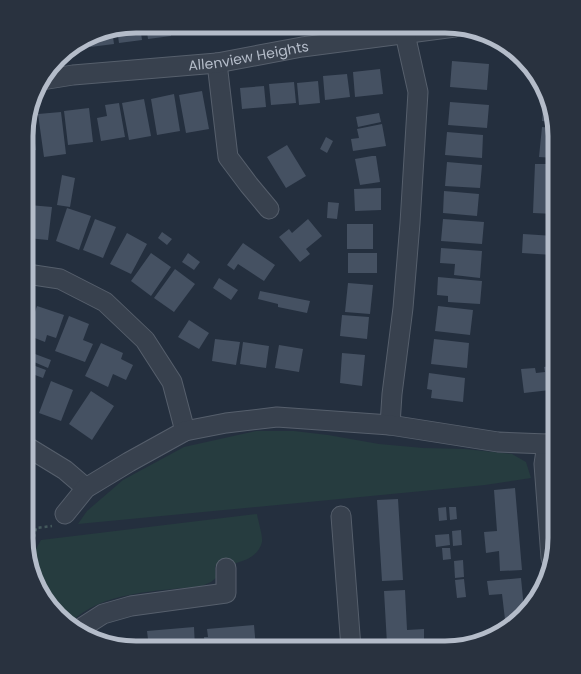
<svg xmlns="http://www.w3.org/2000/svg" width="581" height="674" font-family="Poppins,sans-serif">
<rect width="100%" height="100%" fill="#242f3e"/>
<path fill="#263c3f" d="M256,431H294L328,435L379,444L423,448L465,449L512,454L526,462L531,478L485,485L78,524L87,511L123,480L184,447Z
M257,514C258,521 263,536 262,542C257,562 233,564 215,566L216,578L211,582L202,586C162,591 99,591 71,623L41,593L31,557L41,540Z"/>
<path fill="#455162" d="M136,26H140L142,40L119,43L117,29Z
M146,26H170L171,36L148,39Z
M174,26H198L199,32L175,35Z
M202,26H225V29L203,32Z
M112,30L114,44L90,47L89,38L100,32Z
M86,40L87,48L69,50Z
M452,61L489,64L487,90L450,87Z
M380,69L383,94L355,97L353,72Z
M347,74L350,97L325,100L323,76Z
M318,81L320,103L299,105L297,83Z
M294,82L296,103L271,105L269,84Z
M264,86L266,107L242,109L240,88Z
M202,91L209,129L186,133L179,95Z
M174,94L180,131L157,135L151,99Z
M544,96L551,122L542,121Z
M144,99L151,136L129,140L122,103Z
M450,102L489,105L487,128L448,125Z
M119,103L125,137L101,141L97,118L107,116L105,105Z
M89,108L93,142L68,145L64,111Z
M61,112L66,154L44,157L38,114Z
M379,113L381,122L358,127L356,117Z
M28,115H31L36,150L28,151Z
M382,124L386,146L353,151L351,139L359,138L357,129Z
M542,127L553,128L555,136V158L539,157Z
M447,132L483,135L482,158L445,155Z
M326,137L333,141L327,153L320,149Z
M287,145L306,176L286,188L267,157Z
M372,156H376L380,182L360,185L355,159Z
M447,162L482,165L480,188L445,186Z
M535,164H555V214L533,213Z
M62,175L75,178L70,207L57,205Z
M381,188V210L355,211L354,189Z
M444,191L479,194L477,216L443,213Z
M328,202L339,203L337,219L327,218Z
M29,205L52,207L48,240L27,238Z
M67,208L91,216L79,250L56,241Z
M95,219L116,227L103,258L83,250Z
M308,219L322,236L306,249L310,254L300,262L279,237L289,229L292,233Z
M443,219L484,222L482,244L441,241Z
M347,224H373V249H347Z
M162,232L172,239L167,245L158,238Z
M127,233L147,244L131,274L110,264Z
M523,234L554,236L553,255L522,253Z
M243,243L275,265L264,281L238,264L234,270L227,265Z
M441,248L482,251L480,278L454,275L455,264L440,263Z
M151,253L171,267L151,296L131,281Z
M188,253L200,262L194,270L182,262Z
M348,253H377V273H348Z
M175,269L195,284L174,312L154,298Z
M438,277L482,281L480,304L448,302V296L437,295Z
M219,278L238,290L231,300L213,288Z
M348,283L373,285L370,314L345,312Z
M260,291L310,301L307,313L278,307V304L258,299Z
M37,306L64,315L56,338L47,335L45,342L27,335Z
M438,306L473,310L470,335L435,331Z
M342,315L369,317L367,339L340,336Z
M69,316L89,324L83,340L93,344L85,362L55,351Z
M189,320L209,333L199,349L178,337Z
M215,339L240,342L236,365L212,361Z
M434,339L469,343L467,368L431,364Z
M243,342L269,346L266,368L240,364Z
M101,343L123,353L121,359L133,365L126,380L113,374L108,387L85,376Z
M279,345L303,349L299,372L275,368Z
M27,351L51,360L48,368L27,359Z
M342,353L365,355L362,386L340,383Z
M27,363L46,370L43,378L27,372Z
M555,365V399L551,400L550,390L524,393L521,369L535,368L536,373L545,372L544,367Z
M429,373L465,378L463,402L431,398L432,390L427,389Z
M51,381L73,390L61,421L39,413Z
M27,382H29V416H27Z
M91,391L114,406L92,440L69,424Z
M515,488L522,570L500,571L499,551L486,553L484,532L497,531L494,490Z
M398,499L403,580L382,581L377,500Z
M446,507L447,520L439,521L438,508Z
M449,507H456L457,519L450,520Z
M461,530L462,545L453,546L452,531Z
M449,534L450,545L436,547L435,535Z
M442,548H450L451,559L443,560Z
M463,560L464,577L455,578L454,561Z
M521,578L524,609L506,628L502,594L489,595L487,581Z
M464,579L466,597L457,598L455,580Z
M405,590L407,630L424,629V642L387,644L384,591Z
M254,625L256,648H205L204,637H208L207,629Z
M194,627L195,648H149L147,631Z"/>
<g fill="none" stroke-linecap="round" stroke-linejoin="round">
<g stroke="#565f6c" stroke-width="21">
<g id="street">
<path d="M217,63L228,157L249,185L269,209"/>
<path id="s1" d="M42,80L73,75L217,63L302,47L455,27"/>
<path d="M27,274L60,279L105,302L145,340L172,382L185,431"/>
<path d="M390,425L392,394L403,308L410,223L418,92L405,34"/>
<path d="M547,444L544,464L551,558"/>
<path d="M26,448H29L65,470L86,488"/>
<path d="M65,514L86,488L129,462L185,431L226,423L277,417L390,425L498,442L547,444L555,443"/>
<path d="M341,516L351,648"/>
<path d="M78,630L103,614L131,606L226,593V568"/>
</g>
</g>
<path stroke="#44595c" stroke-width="2.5" stroke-dasharray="3 3" stroke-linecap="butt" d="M29,548L34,538L36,528L52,526"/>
<use href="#street" stroke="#38414e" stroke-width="19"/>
</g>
<g text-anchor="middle" stroke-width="3.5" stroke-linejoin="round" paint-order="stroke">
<g font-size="14" fill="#b4bcc9" stroke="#1d2633">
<text dy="5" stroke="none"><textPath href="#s1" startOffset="208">Allenview Heights</textPath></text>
</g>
</g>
<path d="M0 0H581V674H0ZM136 33H445A103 103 0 0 1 548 136V538A103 103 0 0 1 445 641H136A103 103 0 0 1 33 538V136A103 103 0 0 1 136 33Z" fill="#29323f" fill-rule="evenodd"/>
<path fill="none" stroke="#b4bcc9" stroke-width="5" d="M136 33H445A103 103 0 0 1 548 136V538A103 103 0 0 1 445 641H136A103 103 0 0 1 33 538V136A103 103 0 0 1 136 33Z"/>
</svg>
